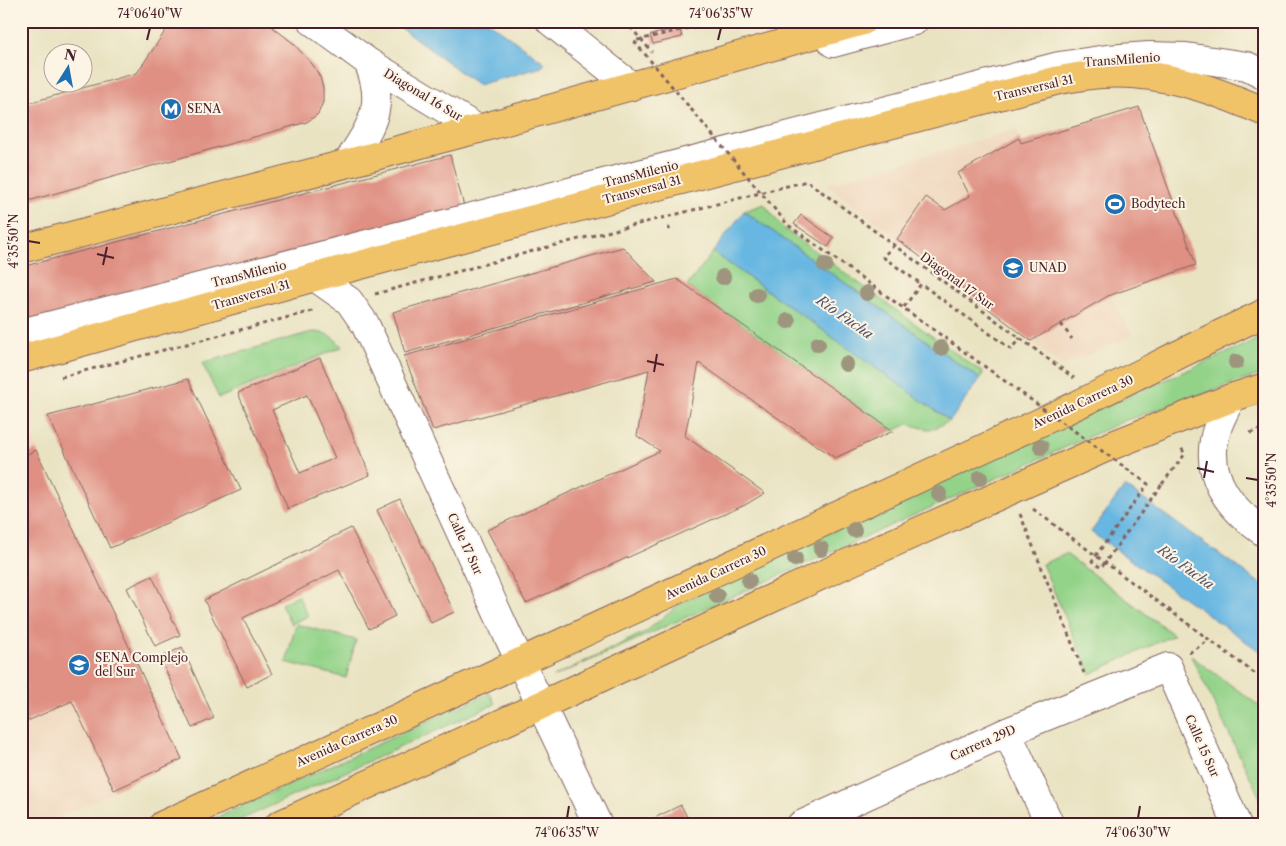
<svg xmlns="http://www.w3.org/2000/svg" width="1286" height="846" font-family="'Libre Caslon Text',serif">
<rect width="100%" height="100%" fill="#fcf5e5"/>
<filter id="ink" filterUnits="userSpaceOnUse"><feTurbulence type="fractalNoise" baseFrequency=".02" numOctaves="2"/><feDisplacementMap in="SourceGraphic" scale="10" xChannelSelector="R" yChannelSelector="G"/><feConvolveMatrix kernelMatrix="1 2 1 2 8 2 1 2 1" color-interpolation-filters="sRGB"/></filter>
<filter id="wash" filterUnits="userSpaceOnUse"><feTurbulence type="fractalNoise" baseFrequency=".0096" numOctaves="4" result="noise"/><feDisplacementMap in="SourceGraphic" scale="20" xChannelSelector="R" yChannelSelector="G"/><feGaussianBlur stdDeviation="1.12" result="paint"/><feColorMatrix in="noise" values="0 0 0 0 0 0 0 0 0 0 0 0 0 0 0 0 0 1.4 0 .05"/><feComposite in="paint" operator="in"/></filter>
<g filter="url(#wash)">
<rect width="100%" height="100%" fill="#e9e3c2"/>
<path fill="#efd6bc" d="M1015,130L1132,335L1063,366L827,184Z
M21,414L182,759L43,825H21Z"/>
<path fill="#93d389" stroke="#6e795a" d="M764,204L783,228L983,373L980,379L744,211Z
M713,252L950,421L930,430L908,424L893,431L687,286Z
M312,332C325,332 334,336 342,347L219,398L202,363Z
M1265,336V373L1124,421L553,677L645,632L684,601L1037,436Z
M1066,554L1174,635L1090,674L1042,564Z
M298,595L308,616L291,624L281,604Z
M296,624L356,640L346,678L286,662Z
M1191,656L1265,710V808Z
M490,693L495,704L229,825H200Z"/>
<path fill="#68b7e2" stroke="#596b86" d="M392,21H487L545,63L542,67L478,85Z
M744,211L980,379L950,421L713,252Z
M1125,486L1265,587V655L1091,532Z"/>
<g id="blocks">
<path fill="#df9083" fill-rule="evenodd" d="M172,21H265L293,43L313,65L320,77L323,88V102L318,114L307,122L293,126L21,203V105L137,73Z
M680,28L682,37L653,44L650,35Z
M1139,107L1196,265L1108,296L1031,341L897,239L926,197L945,210L970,196L958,173L1019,138L1021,143Z
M450,155L465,210L21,326V267Z
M801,215L834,238L828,247L794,224Z
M623,247L656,282L405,353L393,312Z
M677,279L893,431L835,458L699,363L685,436L765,493L745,505L526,603L487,530L660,451L637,436L649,370L433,430L404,356Z
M320,358L370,475L288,509L238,393ZM307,395L335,458L300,473L272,410Z
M188,379L241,490L110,548L48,416Z
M36,450L182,759L114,790L72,701L21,724V457Z
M400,499L454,612L431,623L377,510Z
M351,528L395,616L369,629L339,570L243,618L272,674L247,687L204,600Z
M152,576L180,635L155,646L127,588Z
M182,647L214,718L192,728L160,658Z
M681,805L691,825H640Z
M21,811L28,825H21Z"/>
</g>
</g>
<g filter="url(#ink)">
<use href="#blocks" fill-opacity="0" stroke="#826460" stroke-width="1"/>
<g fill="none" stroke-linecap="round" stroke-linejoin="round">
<g stroke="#826460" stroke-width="30">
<path id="minor" d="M312,21L368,62L478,129
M550,21L631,86
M833,43L914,21
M348,162C371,126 387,106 368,62
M315,277L349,301L365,324L508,636L598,825
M21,333L1059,66L1107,59L1149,56L1186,57L1247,66L1265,75
M1231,398C1227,407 1221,417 1218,426C1201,473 1228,508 1265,533
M1007,732L1050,825
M801,825L1007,732L1168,667L1237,825"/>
</g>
<g stroke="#826460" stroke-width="30">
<path id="major" d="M163,825C461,689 759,554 1056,415C1126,382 1195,345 1265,313
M279,825L522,714L848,563L1009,491L1103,449L1231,398L1265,387"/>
</g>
<g stroke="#826460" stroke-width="30">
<path id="highway" d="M21,249L478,129L863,21
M1264,313L1265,312
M21,359L315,277L1059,80C1072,78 1087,75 1101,74C1159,70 1213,89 1265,112"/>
</g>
<path stroke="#826460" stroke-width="3" stroke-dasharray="4 4" stroke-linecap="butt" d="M625,21L652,52
M629,25L644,21
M668,227L670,230
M894,245L883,257L921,284
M375,294L548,247L807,181L1074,378
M904,307L921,284L1011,349L1020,338
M1061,324L1072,339
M61,377L316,310
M1250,433L1265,428
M1162,484L1185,454L1180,446
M1033,509L1265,681
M1020,514L1084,673
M1189,653L1209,640"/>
<use href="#minor" stroke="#fff" stroke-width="28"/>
<use href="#major" stroke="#f1c369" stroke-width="28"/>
<use href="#highway" stroke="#f1c369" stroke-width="28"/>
<path stroke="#826460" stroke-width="3" stroke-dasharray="4 4" stroke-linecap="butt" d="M719,21L634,41L788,225L1148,484L1092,561L1101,568L1162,484"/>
</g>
<g fill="#9e957e">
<circle cx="825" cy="265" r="8"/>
<circle cx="723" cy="277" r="8"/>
<circle cx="867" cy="293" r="8"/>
<circle cx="757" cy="295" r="8"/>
<circle cx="788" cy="321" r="8"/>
<circle cx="818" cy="344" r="8"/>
<circle cx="941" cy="348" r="8"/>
<circle cx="1236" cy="362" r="8"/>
<circle cx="846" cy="364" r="8"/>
<circle cx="1041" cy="447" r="8"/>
<circle cx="980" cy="478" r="8"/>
<circle cx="939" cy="494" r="8"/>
<circle cx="854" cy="530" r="8"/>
<circle cx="821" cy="549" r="8"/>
<circle cx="795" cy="559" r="8"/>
<circle cx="749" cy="581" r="8"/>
<circle cx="717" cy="596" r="8"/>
</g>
</g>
<path fill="none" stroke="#4a1f2b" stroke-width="2" d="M147,40L150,28M718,40L721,28M28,241L40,243M97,254L114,258M103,265L107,247M647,361L664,365M654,372L657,354M1197,468L1214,472M1204,478L1207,461M1246,478L1258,480M567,818L569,806M1138,818L1140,806"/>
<defs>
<g id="metro-disc" transform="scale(1.125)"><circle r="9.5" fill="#1f6fb2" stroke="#fcf5e5"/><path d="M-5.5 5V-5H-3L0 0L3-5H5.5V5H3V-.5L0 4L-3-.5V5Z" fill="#fff"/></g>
<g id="stadium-disc" transform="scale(1.125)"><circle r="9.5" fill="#1f6fb2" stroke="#fcf5e5"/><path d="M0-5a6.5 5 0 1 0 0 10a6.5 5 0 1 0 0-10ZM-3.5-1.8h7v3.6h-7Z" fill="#fff"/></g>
<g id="university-disc" transform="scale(1.125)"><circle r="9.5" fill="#1f6fb2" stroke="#fcf5e5"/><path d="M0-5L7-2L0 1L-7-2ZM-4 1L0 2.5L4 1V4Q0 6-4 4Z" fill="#fff"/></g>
</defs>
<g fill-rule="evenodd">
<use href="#metro-disc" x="171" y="109"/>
<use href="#stadium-disc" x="1115" y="204"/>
<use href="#university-disc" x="1013" y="268"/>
<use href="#university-disc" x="79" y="665"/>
</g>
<g text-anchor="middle" stroke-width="4" stroke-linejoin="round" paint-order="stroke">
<g font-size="12" fill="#4a1f2b" stroke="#fcf5e5">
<text transform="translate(1122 60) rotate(-4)" y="4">TransMilenio</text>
<text transform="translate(1034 88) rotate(-13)" y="4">Transversal 31</text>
<text transform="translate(423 95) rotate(31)" y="4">Diagonal 16 Sur</text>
<text transform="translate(641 174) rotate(-14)" y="4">TransMilenio</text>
<text transform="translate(642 190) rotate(-15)" y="4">Transversal 31</text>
<text transform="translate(249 274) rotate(-14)" y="4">TransMilenio</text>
<text transform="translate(957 281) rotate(36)" y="4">Diagonal 17 Sur</text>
<text transform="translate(251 295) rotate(-16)" y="4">Transversal 31</text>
<text transform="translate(1083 402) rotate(-25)" y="4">Avenida Carrera 30</text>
<text transform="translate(465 544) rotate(65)" y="4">Calle 17 Sur</text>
<text transform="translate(716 573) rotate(-25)" y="4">Avenida Carrera 30</text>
<text transform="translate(347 741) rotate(-24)" y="4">Avenida Carrera 30</text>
<text transform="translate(983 743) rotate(-24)" y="4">Carrera 29D</text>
<text transform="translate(1202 746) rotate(66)" y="4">Calle 15 Sur</text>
</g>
<g font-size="12" fill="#4a1f2b" stroke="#fcf5e5" text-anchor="start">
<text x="187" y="113">SENA</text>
<text x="1131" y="208">Bodytech</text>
<text x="1029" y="272">UNAD</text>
<text x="95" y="662">SENA Complejo<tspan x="95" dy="14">del Sur</tspan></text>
</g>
<g font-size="14" font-style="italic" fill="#54546b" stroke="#fcf5e5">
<text transform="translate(845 317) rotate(35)" y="5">Río Fucha</text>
<text transform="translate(1186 567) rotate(36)" y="5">Río Fucha</text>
</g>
</g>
<rect width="1286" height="846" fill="none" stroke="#fcf5e5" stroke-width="55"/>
<g transform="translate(68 68) rotate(11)"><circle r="24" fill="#fcf5e5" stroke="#b59f9b"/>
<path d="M0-4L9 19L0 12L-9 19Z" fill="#1f6fb2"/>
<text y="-8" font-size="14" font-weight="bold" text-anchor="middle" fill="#4a1f2b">N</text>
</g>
<rect x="28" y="28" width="1230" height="790" fill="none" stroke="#4a1f2b" stroke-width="2"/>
<g font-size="12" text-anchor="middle" fill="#4a1f2b">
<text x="150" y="18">74°06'40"W</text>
<text x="721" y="18">74°06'35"W</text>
<text transform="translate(14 241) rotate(-90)" y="4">4°35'50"N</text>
<text transform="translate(1272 480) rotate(-90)" y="4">4°35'50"N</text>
<text x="567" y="837">74°06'35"W</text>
<text x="1138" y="837">74°06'30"W</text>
</g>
</svg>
